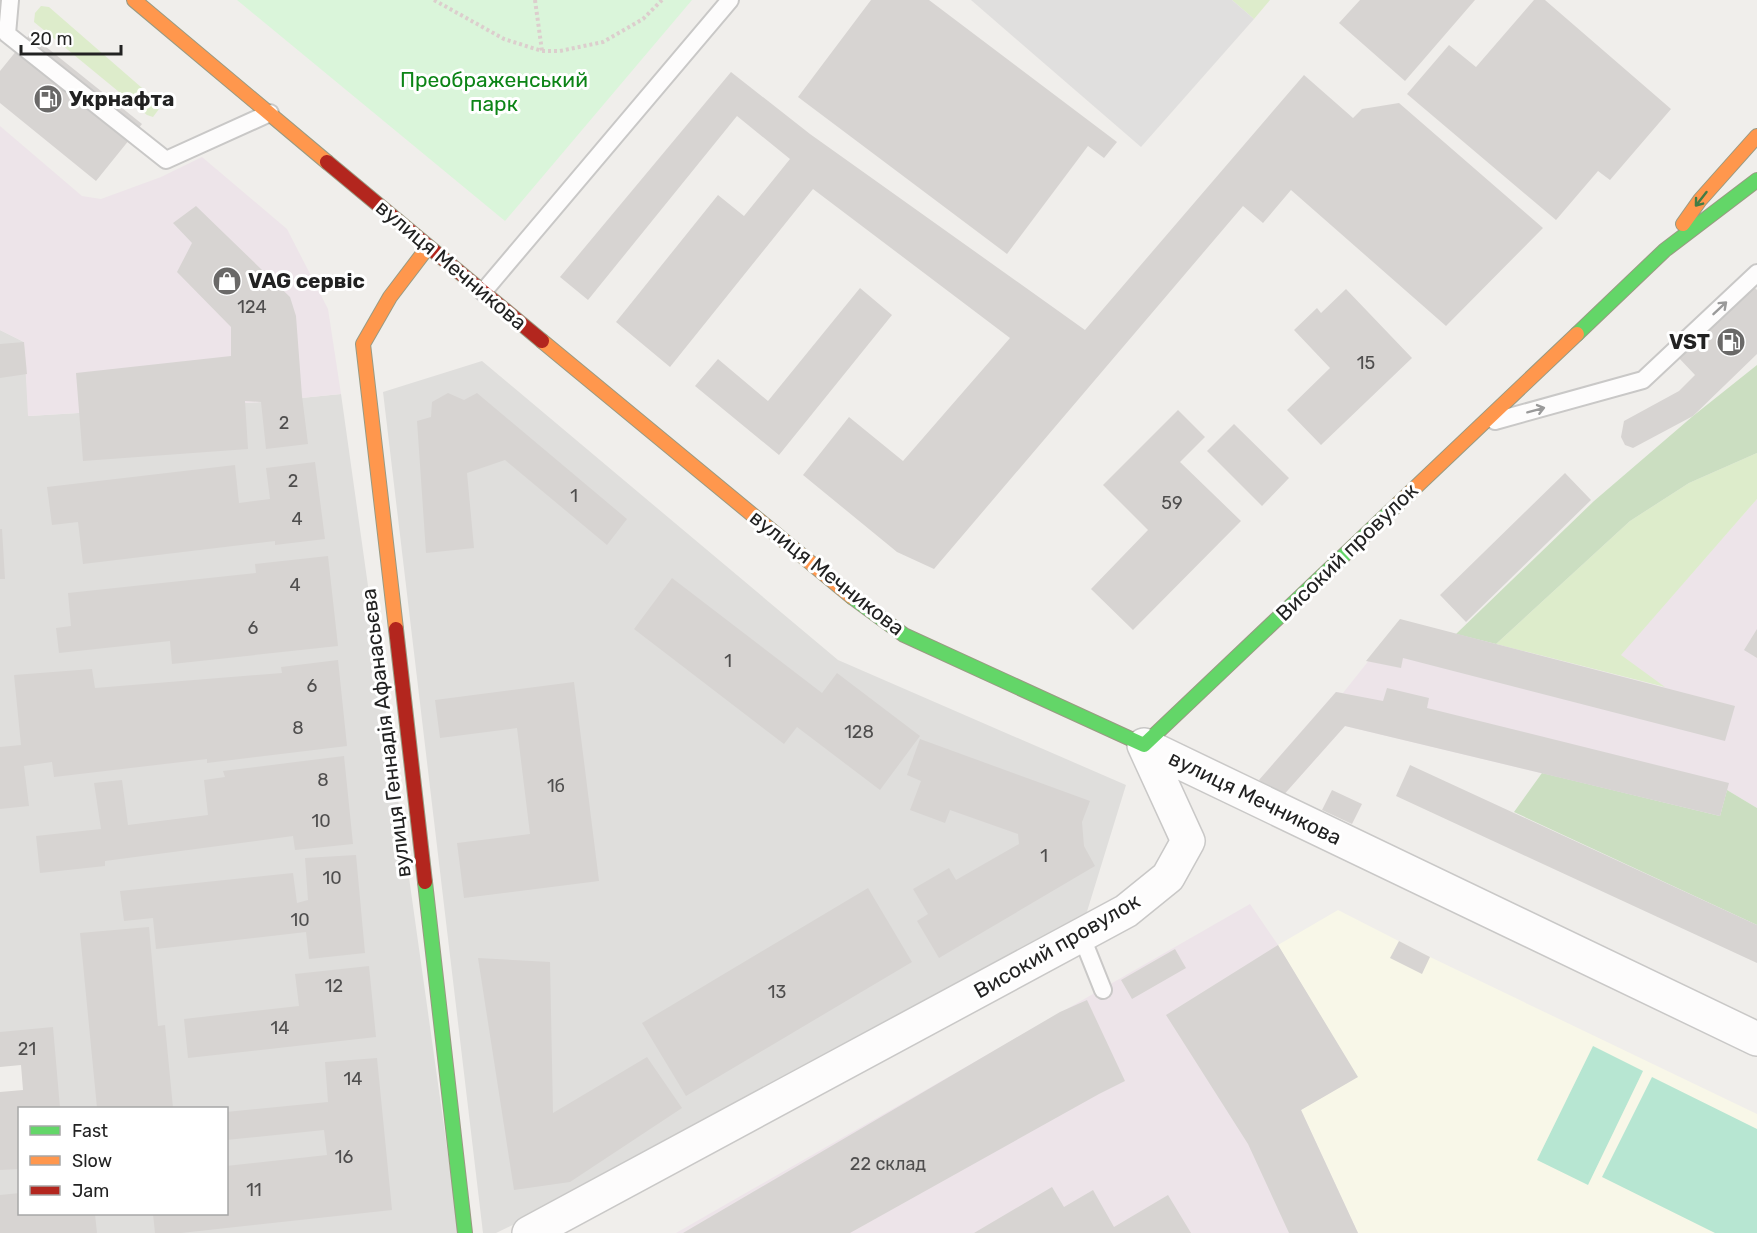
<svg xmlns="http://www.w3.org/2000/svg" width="1757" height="1233" font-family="Rubik,sans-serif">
<rect width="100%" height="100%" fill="#f0eeeb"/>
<path fill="#dfdedc" d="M0,330L24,342L29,416L261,402L341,394L459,1233H0V1146L19,1144L20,1214H226V1108H60L0,1032Z
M482,361L838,660L1126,785L1085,918L564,1200L496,1233H483L383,392Z"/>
<path fill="#ede4e9" d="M0,126L82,196L101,199L161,177L202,157L287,229L328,309L341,394L261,402L28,416L24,342L0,330Z
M1757,499V808L1727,790L1720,816L1345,726L1280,799L1259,780L1336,692L1343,693L1401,620L1663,687L1620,655Z
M1250,904L1278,945L1358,1077L1301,1110L1358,1233H676Z"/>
<path fill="#f8f7e8" d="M1338,910L1430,957L1757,1114V1233H1358L1301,1110L1357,1077L1278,945Z"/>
<path fill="#ddeccb" d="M1232,0H1270L1254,19Z
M41,6L49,7L157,101L159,109L153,117L147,115L34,22L35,13Z
M1757,453V499L1621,655L1665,687L1496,644L1630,521L1689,483Z"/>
<path fill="#cbdec1" d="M1757,365V453L1689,483L1630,521L1496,644L1456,634L1594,501L1693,416Z
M1542,773L1720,816L1727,790L1757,808V925L1514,812Z"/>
<path fill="#daf5da" d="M237,0H692L505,221Z"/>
<path fill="#b7e6d2" d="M1593,1046L1643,1071L1588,1185L1537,1160Z
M1652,1077L1757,1129V1233H1715L1602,1177Z"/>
<path fill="#e0dfde" d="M971,0H1232L1254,19L1141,147Z"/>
<path fill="#d7d4d2" d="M871,0H929L1117,142L1104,158L1088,146L1007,254L798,97Z
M1360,0H1475L1405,81L1339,23Z
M1534,0H1545L1671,109L1610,180L1598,171L1556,220L1407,94L1449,45L1476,67Z
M30,34L142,124L96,181L0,103V71Z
M731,72L810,134L1085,330L1304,75L1353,118L1362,109L1399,103L1543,228L1446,326L1291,190L1263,223L1243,206L934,569L897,552L803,475L849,417L903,461L1010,338L813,189L670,367L616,322L718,195L744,216L790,159L737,116L588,300L560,277Z
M196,206L290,297L296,316L302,396L308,444L266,449L261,402L245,401L248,449L83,461L76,373L231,356V327L177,272L192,243L173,223Z
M1753,286L1757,290V354L1693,416L1633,448L1625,445L1621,437L1624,421L1679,391L1695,375L1678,357Z
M860,288L892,315L779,455L695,386L718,359L768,401Z
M1346,289L1412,358L1321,445L1287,410L1330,368L1294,330L1317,308L1321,313Z
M24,342L27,374L0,378V344Z
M448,393L464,400L477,393L627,519L607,545L505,460L467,473L474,548L426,553L417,421L431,417L432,402Z
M1178,410L1205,437L1180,462L1241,521L1133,630L1091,589L1148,530L1103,485Z
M1234,424L1289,478L1262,506L1207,451Z
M315,462L325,539L275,545V541L83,564L78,522L52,525L47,487L235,465L239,503L270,499L266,468Z
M1565,473L1591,500L1466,622L1440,595Z
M0,529H2L5,579H0Z
M328,556L338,646L172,664L170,641L59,653L56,628L71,626L68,593L256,573L255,564Z
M672,578L822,693L837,673L920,736L880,790L797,727L784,744L634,629Z
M1400,619L1735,706L1725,741L1403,658L1401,668L1366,661Z
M1757,629V658L1744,650Z
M338,660L347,746L207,763V759L54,777L52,762L24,766L29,806L0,809V747L21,745L14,675L92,669L95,688L282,673L281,667Z
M574,682L599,881L464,898L457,843L530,834L517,728L440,738L435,700Z
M1387,688L1429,698L1427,708L1729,783L1720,816L1345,726L1280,799L1259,780L1336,692L1383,701Z
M920,739L1090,801L1082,822L1084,846L1095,866L939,958L917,921L928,914L913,889L949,868L956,880L1019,844L1018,834L950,810L945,823L910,810L921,781L907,775Z
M344,756L353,844L295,850L293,836L105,861V866L40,873L36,836L101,829L94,783L122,780L128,825L208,815L204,780L225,777L223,771Z
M1410,765L1757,925V963L1396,796Z
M1332,790L1362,804L1352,824L1322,810Z
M356,855L365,953L309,959L306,932L156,949L153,918L124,921L120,891L293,873L297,903L308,900L305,858Z
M868,888L912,962L686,1096L642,1023Z
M149,927L158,1026L165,1025L173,1108H97L80,933Z
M1399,941L1430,957L1422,974L1390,958Z
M1278,945L1358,1077L1301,1110L1358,1233H1289L1248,1144L1166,1015Z
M1175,949L1186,968L1132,999L1121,980Z
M478,958L550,962L553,1113L647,1057L682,1108L570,1182L514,1190Z
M369,966L376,1037L188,1058L184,1019L299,1006L295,974Z
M1087,1000L1125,1081L1099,1094L850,1233H683L1060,1012Z
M53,1027L60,1108H20V1169L0,1170V1092L23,1090L21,1065L0,1067V1032Z
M377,1058L392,1210L181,1233H155L153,1214H226V1166L327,1155L324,1130L226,1140V1112L328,1102L325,1062Z
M1052,1187L1064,1207L1093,1190L1114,1227L1168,1195L1191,1233H974Z
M20,1193V1214H95L97,1233H0V1195Z"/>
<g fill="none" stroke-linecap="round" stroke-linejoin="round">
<g stroke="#c9c8c7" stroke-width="20">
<path id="lane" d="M10,0L7,34L166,160L270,113
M483,292L730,0
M1495,421L1643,380L1757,273
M1081,935L1103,990"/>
</g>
<g stroke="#c9c8c7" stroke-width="36">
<path id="street" d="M1144,745L1757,1039
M529,1233L1126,911L1168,877L1188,841L1144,745"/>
</g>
<g stroke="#999a82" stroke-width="16">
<path id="fast" d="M1577,334L1665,250L1757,180
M852,597L904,635L1144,745L1398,504
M425,882L465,1233"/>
</g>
<g stroke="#999a82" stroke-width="16">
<path id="slow" d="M134,0L327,162
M1683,224L1700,200L1757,136
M542,341L852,597
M1398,504L1577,334
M396,629L363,344L390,297L428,247"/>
</g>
<g stroke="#999a82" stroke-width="16">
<path id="jam" d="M327,162L542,341
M396,629L425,882"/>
</g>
<path stroke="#dccecd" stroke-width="4" stroke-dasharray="3 3" stroke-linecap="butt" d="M434,0L504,39L542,51H560L603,42L643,19L662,0
M535,0L542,51"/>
<use href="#lane" stroke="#fdfcfc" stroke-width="16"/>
<use href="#street" stroke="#fdfcfc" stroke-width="33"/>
<use href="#fast" stroke="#63d668" stroke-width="14"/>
<use href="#slow" stroke="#ff974d" stroke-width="14"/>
<use href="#jam" stroke="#b3261e" stroke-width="14"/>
</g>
<defs><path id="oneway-shaft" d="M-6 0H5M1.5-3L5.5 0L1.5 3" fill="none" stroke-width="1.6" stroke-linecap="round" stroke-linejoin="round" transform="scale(1.5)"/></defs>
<use stroke="#427c45" href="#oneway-shaft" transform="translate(1701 199) rotate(128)"/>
<g stroke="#9a9a9a">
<use href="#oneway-shaft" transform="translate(1720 308) rotate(-43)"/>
<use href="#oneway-shaft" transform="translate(1536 410) rotate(-15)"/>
</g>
<defs>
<g id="fuel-disc" transform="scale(1.5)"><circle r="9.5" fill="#6a6968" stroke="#fff"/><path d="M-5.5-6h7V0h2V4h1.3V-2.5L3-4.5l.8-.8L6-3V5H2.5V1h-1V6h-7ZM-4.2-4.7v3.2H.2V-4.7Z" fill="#fff"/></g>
<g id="shop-disc" transform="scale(1.5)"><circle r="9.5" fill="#6a6968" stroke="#fff"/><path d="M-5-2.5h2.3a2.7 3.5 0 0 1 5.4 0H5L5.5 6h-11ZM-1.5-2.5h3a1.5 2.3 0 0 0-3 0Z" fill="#fff"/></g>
</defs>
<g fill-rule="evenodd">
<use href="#fuel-disc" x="48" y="99"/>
<use href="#shop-disc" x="227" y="281"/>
<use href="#fuel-disc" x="1731" y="342"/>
</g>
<g text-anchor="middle" stroke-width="6" stroke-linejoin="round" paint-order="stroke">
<g font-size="18" fill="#4f4e4e">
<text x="252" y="313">124</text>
<text x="1366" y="369">15</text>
<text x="284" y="429">2</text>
<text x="293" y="487">2</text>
<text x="574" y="502">1</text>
<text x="1172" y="509">59</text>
<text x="297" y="525">4</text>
<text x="295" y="591">4</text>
<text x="253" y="634">6</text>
<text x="728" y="667">1</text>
<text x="312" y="692">6</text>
<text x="298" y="734">8</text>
<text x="859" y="738">128</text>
<text x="323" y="786">8</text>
<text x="556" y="792">1б</text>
<text x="321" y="827">10</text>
<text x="1044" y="862">1</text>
<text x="332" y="884">10</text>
<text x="300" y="926">10</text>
<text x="334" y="992">12</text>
<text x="777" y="998">13</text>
<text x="280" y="1034">14</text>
<text x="27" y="1055">21</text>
<text x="353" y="1085">14</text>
<text x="344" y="1163">16</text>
<text x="888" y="1170">22 склад</text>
<text x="254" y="1196">11</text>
</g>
<g font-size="21" fill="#0c8416" stroke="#fff">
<text x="494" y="87">Преображенський<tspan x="494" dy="24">парк</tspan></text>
</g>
<g font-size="21" font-weight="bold" fill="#222" stroke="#fff" text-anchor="start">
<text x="69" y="106">Укрнафта</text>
<text x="248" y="288">VAG сервіс</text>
<text x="1710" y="349" text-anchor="end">VST</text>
</g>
<g font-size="21" fill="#222" stroke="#fff">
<text transform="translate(451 265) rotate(40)" y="7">вулиця Мечникова</text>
<text transform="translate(1347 552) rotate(-44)" y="7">Високий провулок</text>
<text transform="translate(827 573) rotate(38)" y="7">вулиця Мечникова</text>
<text transform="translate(386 733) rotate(-97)" y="7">вулиця Геннадія Афанасьєва</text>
<text transform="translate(1255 798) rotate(26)" y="7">вулиця Мечникова</text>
<text transform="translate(1057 946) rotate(-30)" y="7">Високий провулок</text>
</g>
</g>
<rect x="18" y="1107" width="210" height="108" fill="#ffffff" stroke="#a7a7a7" stroke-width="1.5"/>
<rect x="30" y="1126" width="30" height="9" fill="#63d668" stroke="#a7a7a7" stroke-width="1.5"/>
<text x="72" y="1137" font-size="18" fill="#222222">Fast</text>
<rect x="30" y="1156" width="30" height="9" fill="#ff974d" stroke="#a7a7a7" stroke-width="1.5"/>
<text x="72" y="1167" font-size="18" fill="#222222">Slow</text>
<rect x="30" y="1186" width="30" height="9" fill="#b3261e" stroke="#a7a7a7" stroke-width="1.5"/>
<text x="72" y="1197" font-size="18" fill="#222222">Jam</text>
<path d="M21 45v9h100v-9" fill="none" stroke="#222222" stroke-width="3"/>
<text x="30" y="45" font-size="18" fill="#222222" stroke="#ffffff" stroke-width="4.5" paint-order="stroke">20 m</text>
</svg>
